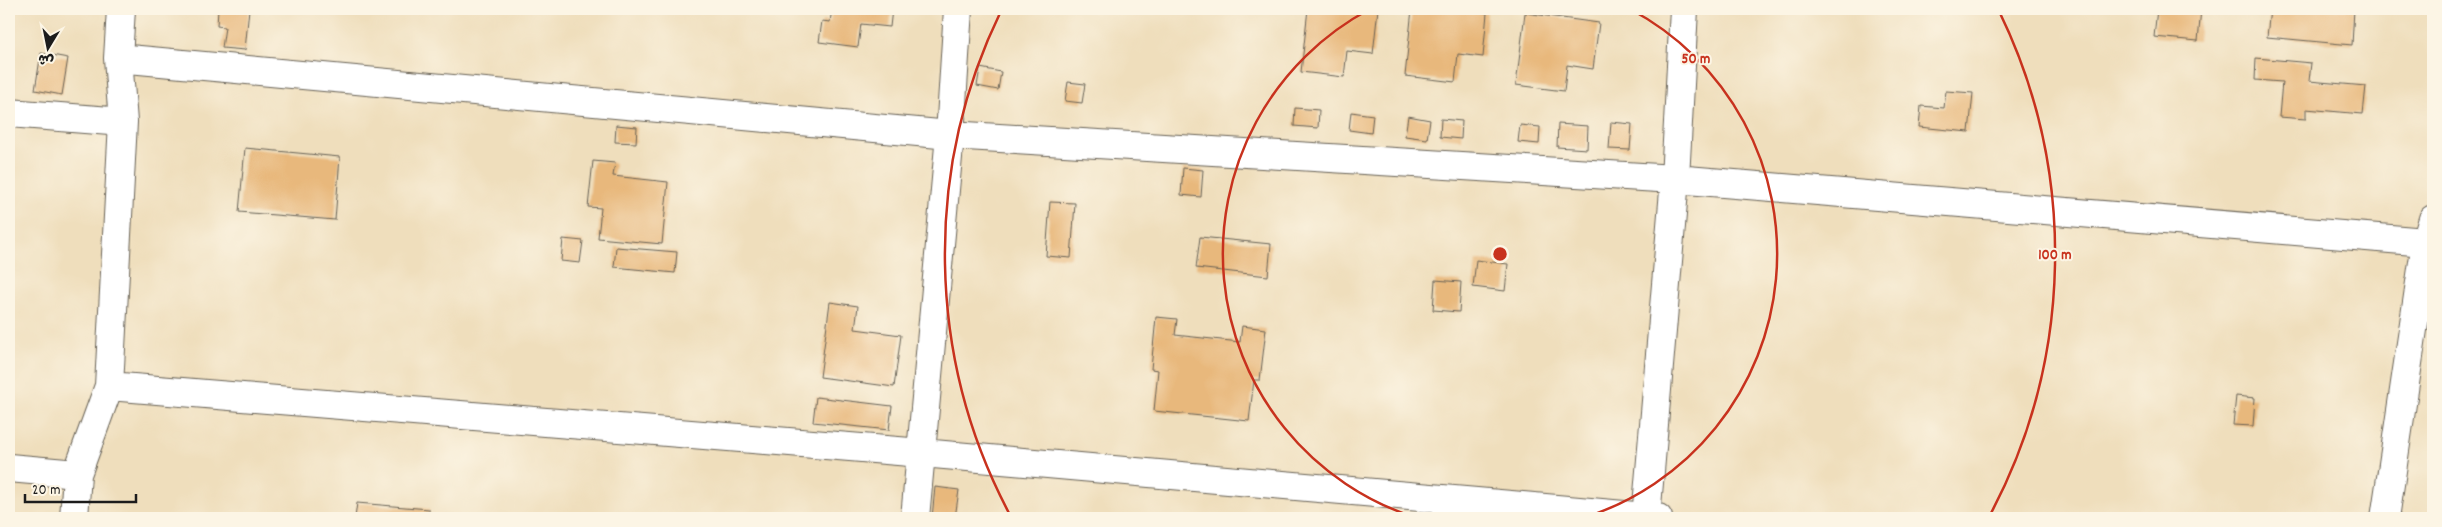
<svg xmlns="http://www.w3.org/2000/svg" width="2442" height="527" font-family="Dekko,'Playpen Sans Arabic',sans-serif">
<rect width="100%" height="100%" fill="#fcf5e5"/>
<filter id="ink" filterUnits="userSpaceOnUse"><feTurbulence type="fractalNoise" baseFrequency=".02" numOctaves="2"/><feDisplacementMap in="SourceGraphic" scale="10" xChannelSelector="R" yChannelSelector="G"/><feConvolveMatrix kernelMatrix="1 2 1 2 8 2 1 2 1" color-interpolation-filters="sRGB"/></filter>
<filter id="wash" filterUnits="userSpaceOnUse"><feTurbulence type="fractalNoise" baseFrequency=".0096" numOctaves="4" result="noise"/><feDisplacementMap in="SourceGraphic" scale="20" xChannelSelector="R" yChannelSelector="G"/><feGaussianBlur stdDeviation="1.12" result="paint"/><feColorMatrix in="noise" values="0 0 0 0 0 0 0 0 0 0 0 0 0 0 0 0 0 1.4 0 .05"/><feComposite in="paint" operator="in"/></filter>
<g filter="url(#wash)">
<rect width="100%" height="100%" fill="#efdebc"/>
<g id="blocks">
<path fill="#e8b87c" d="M218,9H249L245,50L222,48L225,27L217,26Z
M832,9H892L890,27L861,24L858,47L819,42L822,21L830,22Z
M1308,9H1378L1373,54L1347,51L1344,77L1301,72Z
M1412,9H1448L1487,13L1483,57L1458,54L1455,82L1405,76Z
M2157,9H2201L2198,41L2154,37Z
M2270,9H2354L2352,45L2267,37Z
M1525,13L1599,23L1593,69L1567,65L1564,91L1516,85Z
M41,53L68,58L62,95L35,90Z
M2256,58L2311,63L2309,81L2366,86L2363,114L2306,109V119L2279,117L2282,82L2255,80Z
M980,68L1001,72L998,90L977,86Z
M1068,82L1085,84L1082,103L1065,101Z
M1946,91L1973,93L1969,132L1919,127L1921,106L1944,108Z
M1295,108L1319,110L1318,128L1294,126Z
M1351,112L1373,115L1371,133L1349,130Z
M1408,116L1430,120L1427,139L1405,136Z
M1441,119L1462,121L1461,139L1440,137Z
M1611,122L1632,124L1630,150L1609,149Z
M1558,124L1588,126L1587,149L1557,147Z
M616,125L637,127L636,143L615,142Z
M1520,125L1540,127L1539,144L1518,142Z
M245,148L340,157L335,220L239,212Z
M593,161L615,163L613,176L668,182L662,244L598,238L601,208L588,207Z
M1183,168L1203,170L1201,197L1181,195Z
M1050,202L1075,203L1071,258L1046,256Z
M1200,237L1271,244L1268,276L1196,268Z
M563,239L583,241L580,263L561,261Z
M616,247L677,252L675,273L614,267Z
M1476,260L1508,264L1505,291L1473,287Z
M1435,280L1461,282L1459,312L1433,310Z
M830,302L858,306L855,329L901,335L894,387L820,377Z
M1156,317L1177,319L1175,335L1240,342L1242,326L1266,329L1260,380H1254L1249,421L1154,411L1158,370L1151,369Z
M2236,396L2255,398L2253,426L2233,425Z
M816,397L892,406L889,430L813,422Z
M935,487L959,490L955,518H932Z
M357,503L429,509V518H355Z"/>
</g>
</g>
<g filter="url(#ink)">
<use href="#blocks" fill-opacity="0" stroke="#666054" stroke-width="1"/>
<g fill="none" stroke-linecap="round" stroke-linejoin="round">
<g stroke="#666054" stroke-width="30">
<path id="street" d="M118,58L950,135L1675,179L2426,242
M9,113L123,122
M109,386L922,453L1658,518
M9,468L77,474
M74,518L77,474L109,386L123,122L118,58L121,9
M915,518L950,135L958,9
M1646,518L1675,179L1684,9
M2385,518L2426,242L2433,219"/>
</g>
<use href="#street" stroke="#fff" stroke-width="28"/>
</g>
</g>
<g fill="none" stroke="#c8321e" stroke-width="2.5">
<path d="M1417 518A277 277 0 0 1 1370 9M1630 9A277 277 0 0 1 1583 518"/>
<path d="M1010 515A555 555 0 0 1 1001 11M1999 11A555 555 0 0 1 1990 515"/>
</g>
<circle cx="1500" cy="254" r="8" fill="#c8321e" stroke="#fcf5e5" stroke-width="2.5"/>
<g font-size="15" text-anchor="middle" font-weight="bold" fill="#c8321e" stroke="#fcf5e5" stroke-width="4" stroke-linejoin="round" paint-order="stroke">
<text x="1696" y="63">50 m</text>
<text x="2055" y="259">100 m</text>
</g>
<rect width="2442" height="527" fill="none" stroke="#fcf5e5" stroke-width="30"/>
<g transform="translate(48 48) rotate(190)" stroke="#fcf5e5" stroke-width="4" paint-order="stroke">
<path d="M0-4L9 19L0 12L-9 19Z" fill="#1c1c1c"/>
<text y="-8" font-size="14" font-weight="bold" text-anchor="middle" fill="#1c1c1c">ش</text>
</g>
<path d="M25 494v8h111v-8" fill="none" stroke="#1c1c1c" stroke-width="2.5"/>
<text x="32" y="494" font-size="15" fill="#1c1c1c" stroke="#fcf5e5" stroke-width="4" paint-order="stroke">20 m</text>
</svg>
